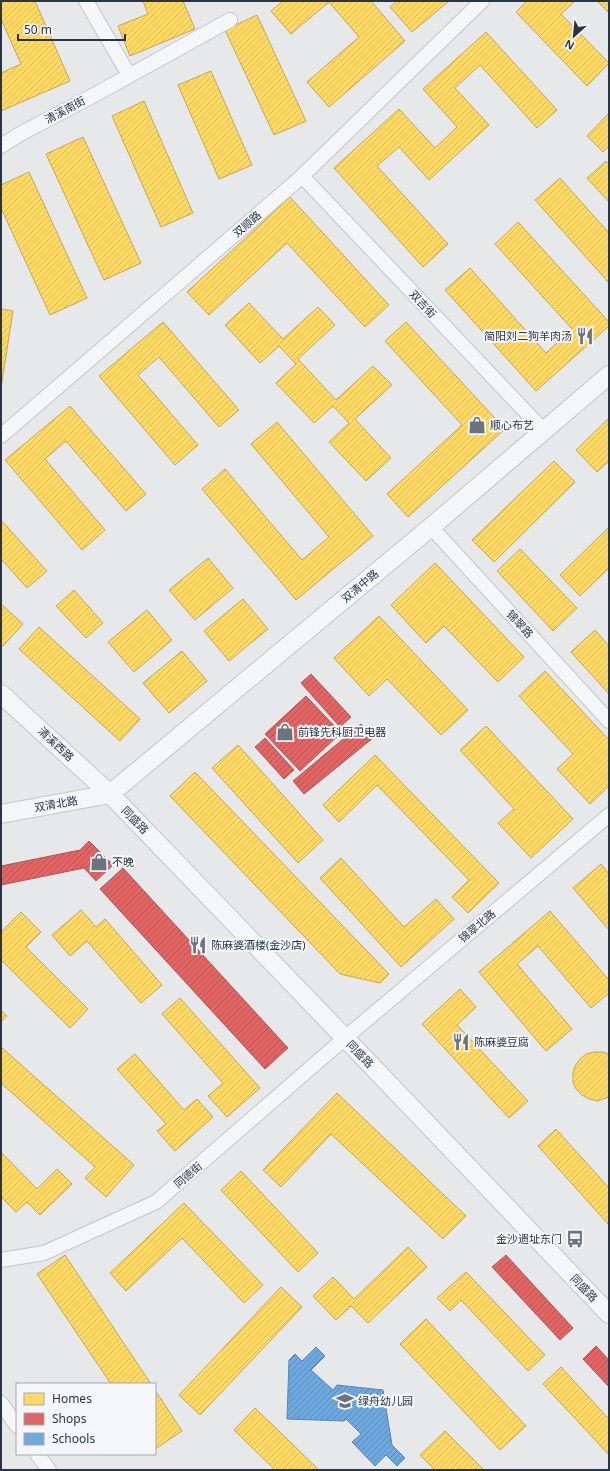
<svg xmlns="http://www.w3.org/2000/svg" width="610" height="1471" font-family="'Noto Sans','Noto Sans SC',sans-serif">
<defs>
<pattern id="homes-hatch" width="6" height="6" patternUnits="userSpaceOnUse"><rect width="6" height="6" fill="#ffd966"/><path d="M-1 1l2-2M0 6l6-6M5 7l2-2" fill="none" stroke="#dbbb5a"/></pattern>
<pattern id="shops-hatch" width="6" height="6" patternUnits="userSpaceOnUse"><rect width="6" height="6" fill="#e06666"/><path d="M-1 1l2-2M0 6l6-6M5 7l2-2" fill="none" stroke="#b65556"/></pattern>
<pattern id="schools-hatch" width="6" height="6" patternUnits="userSpaceOnUse"><rect width="6" height="6" fill="#6fa8dc"/><path d="M-1 1l2-2M0 6l6-6M5 7l2-2" fill="none" stroke="#5b8ab4"/></pattern>
</defs>
<rect width="100%" height="100%" fill="#e6e8ea"/>
<path fill="url(#homes-hatch)" stroke="#bfa85c" d="M1,1H35L70,81L1,111V73L21,64L1,19Z
M143,1H183L195,29L130,56L118,26L148,14Z
M283,1H371L405,41L329,107L307,82L359,37L329,2L291,34L271,11Z
M397,1H449L412,32L390,7Z
M527,1H575L561,14L609,63L587,86L516,12Z
M597,1H609V13Z
M257,15L306,121L274,135L225,30Z
M486,32L557,110L537,128L480,65L455,88L489,125L429,180L399,147L377,166L448,244L423,267L334,168L399,109L435,148L457,127L423,89Z
M211,71L252,165L219,179L178,85Z
M144,101L193,213L161,227L112,116Z
M609,113V146L603,152L587,136Z
M83,137L141,263L104,280L46,154Z
M606,161L609,165V202L587,178Z
M29,172L87,298L50,315L1,208V185Z
M560,178L609,233V283L535,200Z
M290,197L389,305L365,327L287,243L209,315L187,292Z
M518,222L609,322V326L536,391L445,290L470,268L546,353L572,329L495,244Z
M249,303L283,339L318,307L335,325L298,359L336,400L373,366L392,385L355,419L391,458L366,481L329,442L349,423L333,406L314,423L276,383L296,364L279,346L260,363L225,325Z
M1,309L13,311L1,388Z
M163,322L239,410L219,427L159,357L138,375L198,445L175,465L99,376Z
M406,322L505,429L408,517L387,494L462,425L385,341Z
M70,406L146,494L126,511L66,441L45,459L105,530L82,550L5,460Z
M609,418V461L597,472L576,450Z
M277,422L373,536L296,600L202,489L225,469L302,560L329,537L251,444Z
M554,461L575,482L494,562L472,540Z
M1,520L47,571L27,588L1,559Z
M609,527V568L580,596L560,575Z
M520,549L577,608L553,631L497,571Z
M208,558L233,588L195,620L169,590Z
M435,563L524,657L498,682L444,626L426,643L391,605Z
M74,590L103,623L86,638L56,606Z
M243,599L268,629L229,661L204,631Z
M1,604L23,624L3,646L1,645Z
M147,610L172,640L134,672L108,642Z
M379,616L468,710L441,735L387,679L369,696L334,658Z
M39,627L140,719L120,741L19,649Z
M595,630L609,646V694L571,652Z
M182,651L207,681L169,713L143,683Z
M545,671L609,740V786L590,804L557,769L573,754L519,696Z
M486,726L573,819L531,858L498,823L514,809L460,750Z
M238,745L323,840L298,863L212,768Z
M375,755L499,883L468,913L452,897L469,880L377,785L339,822L323,805Z
M195,772L389,974L380,983L340,974L170,796Z
M341,858L404,927L436,899L454,919L401,967L320,878Z
M601,864L609,874V930L573,888Z
M81,910L96,927L105,919L162,985L141,1003L87,941L70,956L52,935Z
M550,911L609,980V993L591,1008L538,946L517,964L572,1029L546,1051L479,972Z
M21,912L41,932L26,947L88,1009L70,1028L1,960V932Z
M460,989L476,1007L457,1025L528,1101L509,1118L422,1024Z
M180,998L260,1088L227,1117L208,1096L223,1083L162,1014Z
M1,1010L7,1016L1,1022Z
M1,1047L134,1165L106,1197L85,1178L95,1167L1,1083Z
M594,1052H602L609,1054V1097L597,1101L589,1099L582,1095L576,1089L573,1082V1073L575,1066L580,1059L586,1054Z
M135,1054L184,1110L197,1099L213,1117L175,1151L157,1131L166,1124L117,1069Z
M337,1093L466,1216L443,1239L331,1134L281,1187L263,1170Z
M556,1129L609,1188V1225L538,1146Z
M1,1152L37,1189L57,1169L72,1184L40,1215L27,1202L16,1212L1,1197Z
M241,1171L318,1253L298,1272L221,1190Z
M184,1203L263,1285L244,1303L182,1238L126,1291L110,1273Z
M408,1247L427,1267L368,1323L351,1306L336,1320L313,1296L333,1277L354,1299Z
M65,1255L151,1384H111L37,1274Z
M466,1272L545,1355L528,1371L461,1300L450,1311L437,1298Z
M281,1287L302,1307L200,1415L179,1395Z
M426,1319L526,1426L500,1450L400,1344Z
M561,1367L609,1419V1455L543,1384Z
M155,1390L182,1431L155,1449Z
M255,1408L319,1470H275L234,1430Z
M445,1431L484,1470H435L420,1455Z"/>
<path fill="url(#shops-hatch)" stroke="#aa575c" d="M311,674L351,717L340,727L301,683Z
M306,696L341,733L300,771L265,734Z
M361,724L373,738L304,794L293,781Z
M265,738L294,770L284,779L255,747Z
M89,841L113,865L96,881L84,868L1,885V866L80,850Z
M123,868L288,1048L265,1069L100,889Z
M506,1255L573,1328L560,1340L492,1267Z
M596,1346L609,1360V1387L583,1359Z"/>
<path fill="url(#schools-hatch)" stroke="#5b85af" d="M316,1347L325,1356L311,1370L333,1390L337,1385L383,1390L392,1445L405,1458L397,1466L386,1455L375,1466L352,1442L361,1434L346,1419L344,1421L287,1419L289,1360L295,1354L302,1361Z"/>
<g fill="none" stroke-linecap="round" stroke-linejoin="round">
<g stroke="#c4c6c8" stroke-width="16">
<path id="minor" d="M86,1L129,75
M1,146L20,134L98,93L230,20
M302,176L544,431
M1,436L299,179L482,1
M431,527L609,721
M1,1260L44,1253L156,1202L345,1038L609,815
M1,1403L17,1426
M37,1454L49,1470"/>
</g>
<g stroke="#c4c6c8" stroke-width="20">
<path id="tertiary" d="M1,694L110,794L345,1038L609,1314
M1,814L110,794L431,527L609,375"/>
</g>
<use href="#minor" stroke="#f5f6f7" stroke-width="14"/>
<use href="#tertiary" stroke="#f5f6f7" stroke-width="18"/>
</g>
<defs>
<g id="restaurant-bare" transform="scale(1.38)"><path d="M-5-6h1v4h1v-4h1v4h1v-4h1v5L-1.5 .5V6h-2V.5L-5-1ZM5-6V6H3V1.5H1.5Q1.5-4 5-6Z" fill="#6c737f" stroke="#f4f6f9" stroke-width="2.5" paint-order="stroke"/></g>
<g id="shop-bare" transform="scale(1.38)"><path d="M-5-2.5h2.3a2.7 3.5 0 0 1 5.4 0H5L5.5 6h-11ZM-1.5-2.5h3a1.5 2.3 0 0 0-3 0Z" fill="#6c737f" stroke="#f4f6f9" stroke-width="2.5" paint-order="stroke"/></g>
<g id="bus-bare" transform="scale(1.38)"><path d="M-5-6H5V4H4V6H2V4H-2V6H-4V4H-5ZM-3.5-4V0h7V-4ZM-3.5 1.2v1.5H-2V1.2ZM2 1.2v1.5H3.5V1.2Z" fill="#6c737f" stroke="#f4f6f9" stroke-width="2.5" paint-order="stroke"/></g>
<g id="school-bare" transform="scale(1.38)"><path d="M0-5L7-2L0 1L-7-2ZM-4 1L0 2.5L4 1V4Q0 6-4 4Z" fill="#6c737f" stroke="#f4f6f9" stroke-width="2.5" paint-order="stroke"/></g>
</defs>
<g fill-rule="evenodd">
<use href="#restaurant-bare" x="585" y="336"/>
<use href="#shop-bare" x="477" y="425"/>
<use href="#shop-bare" x="285" y="732"/>
<use href="#shop-bare" x="99" y="862"/>
<use href="#restaurant-bare" x="198" y="945"/>
<use href="#restaurant-bare" x="461" y="1042"/>
<use href="#bus-bare" x="575" y="1239"/>
<use href="#school-bare" x="345" y="1401"/>
</g>
<g text-anchor="middle" stroke-width="4" stroke-linejoin="round" paint-order="stroke">
<g font-size="11" fill="#2b3445" stroke="#f4f6f9">
<text transform="translate(65 110) rotate(-28)" y="4">清溪南街</text>
<text transform="translate(247 224) rotate(-41)" y="4">双顺路</text>
<text transform="translate(423 304) rotate(47)" y="4">双吉街</text>
<text transform="translate(360 586) rotate(-40)" y="4">双清中路</text>
<text transform="translate(520 624) rotate(47)" y="4">锦翠路</text>
<text transform="translate(56 744) rotate(43)" y="4">清溪西路</text>
<text transform="translate(56 804) rotate(-10)" y="4">双清北路</text>
<text transform="translate(135 820) rotate(46)" y="4">同盛路</text>
<text transform="translate(477 926) rotate(-40)" y="4">锦翠北路</text>
<text transform="translate(360 1054) rotate(46)" y="4">同盛路</text>
<text transform="translate(188 1175) rotate(-41)" y="4">同德街</text>
<text transform="translate(584 1288) rotate(46)" y="4">同盛路</text>
</g>
<g font-size="11" fill="#2b3445" stroke="#f4f6f9" text-anchor="start">
<text x="572" y="340" text-anchor="end">简阳刘二狗羊肉汤</text>
<text x="490" y="429">顺心布艺</text>
<text x="298" y="736">前锋先科厨卫电器</text>
<text x="112" y="866">不晚</text>
<text x="211" y="949">陈麻婆酒楼(金沙店)</text>
<text x="474" y="1046">陈麻婆豆腐</text>
<text x="562" y="1243" text-anchor="end">金沙遗址东门</text>
<text x="358" y="1405">绿舟幼儿园</text>
</g>
</g>
<rect width="610" height="1471" fill="none" stroke="#2b3445" stroke-width="4"/>
<rect x="16" y="1383" width="140" height="72" fill="#f4f6f9" stroke="#a4a8b1"/>
<rect x="24" y="1393" width="20" height="12" fill="#ffd966" stroke="#a4a8b1"/>
<text x="52" y="1403" font-size="12" fill="#2b3445">Homes</text>
<rect x="24" y="1413" width="20" height="12" fill="#e06666" stroke="#a4a8b1"/>
<text x="52" y="1423" font-size="12" fill="#2b3445">Shops</text>
<rect x="24" y="1433" width="20" height="12" fill="#6fa8dc" stroke="#a4a8b1"/>
<text x="52" y="1443" font-size="12" fill="#2b3445">Schools</text>
<g transform="translate(574 36) rotate(207)" stroke="#f4f6f9" stroke-width="3" paint-order="stroke">
<path d="M0-3L7 15L0 10L-7 15Z" fill="#2b3445"/>
<text y="-6" font-size="11" font-weight="bold" text-anchor="middle" fill="#2b3445">N</text>
</g>
<path d="M18 34v6h107v-6" fill="none" stroke="#2b3445" stroke-width="2"/>
<text x="24" y="34" font-size="12" fill="#2b3445" stroke="#f4f6f9" stroke-width="3" paint-order="stroke">50 m</text>
</svg>
